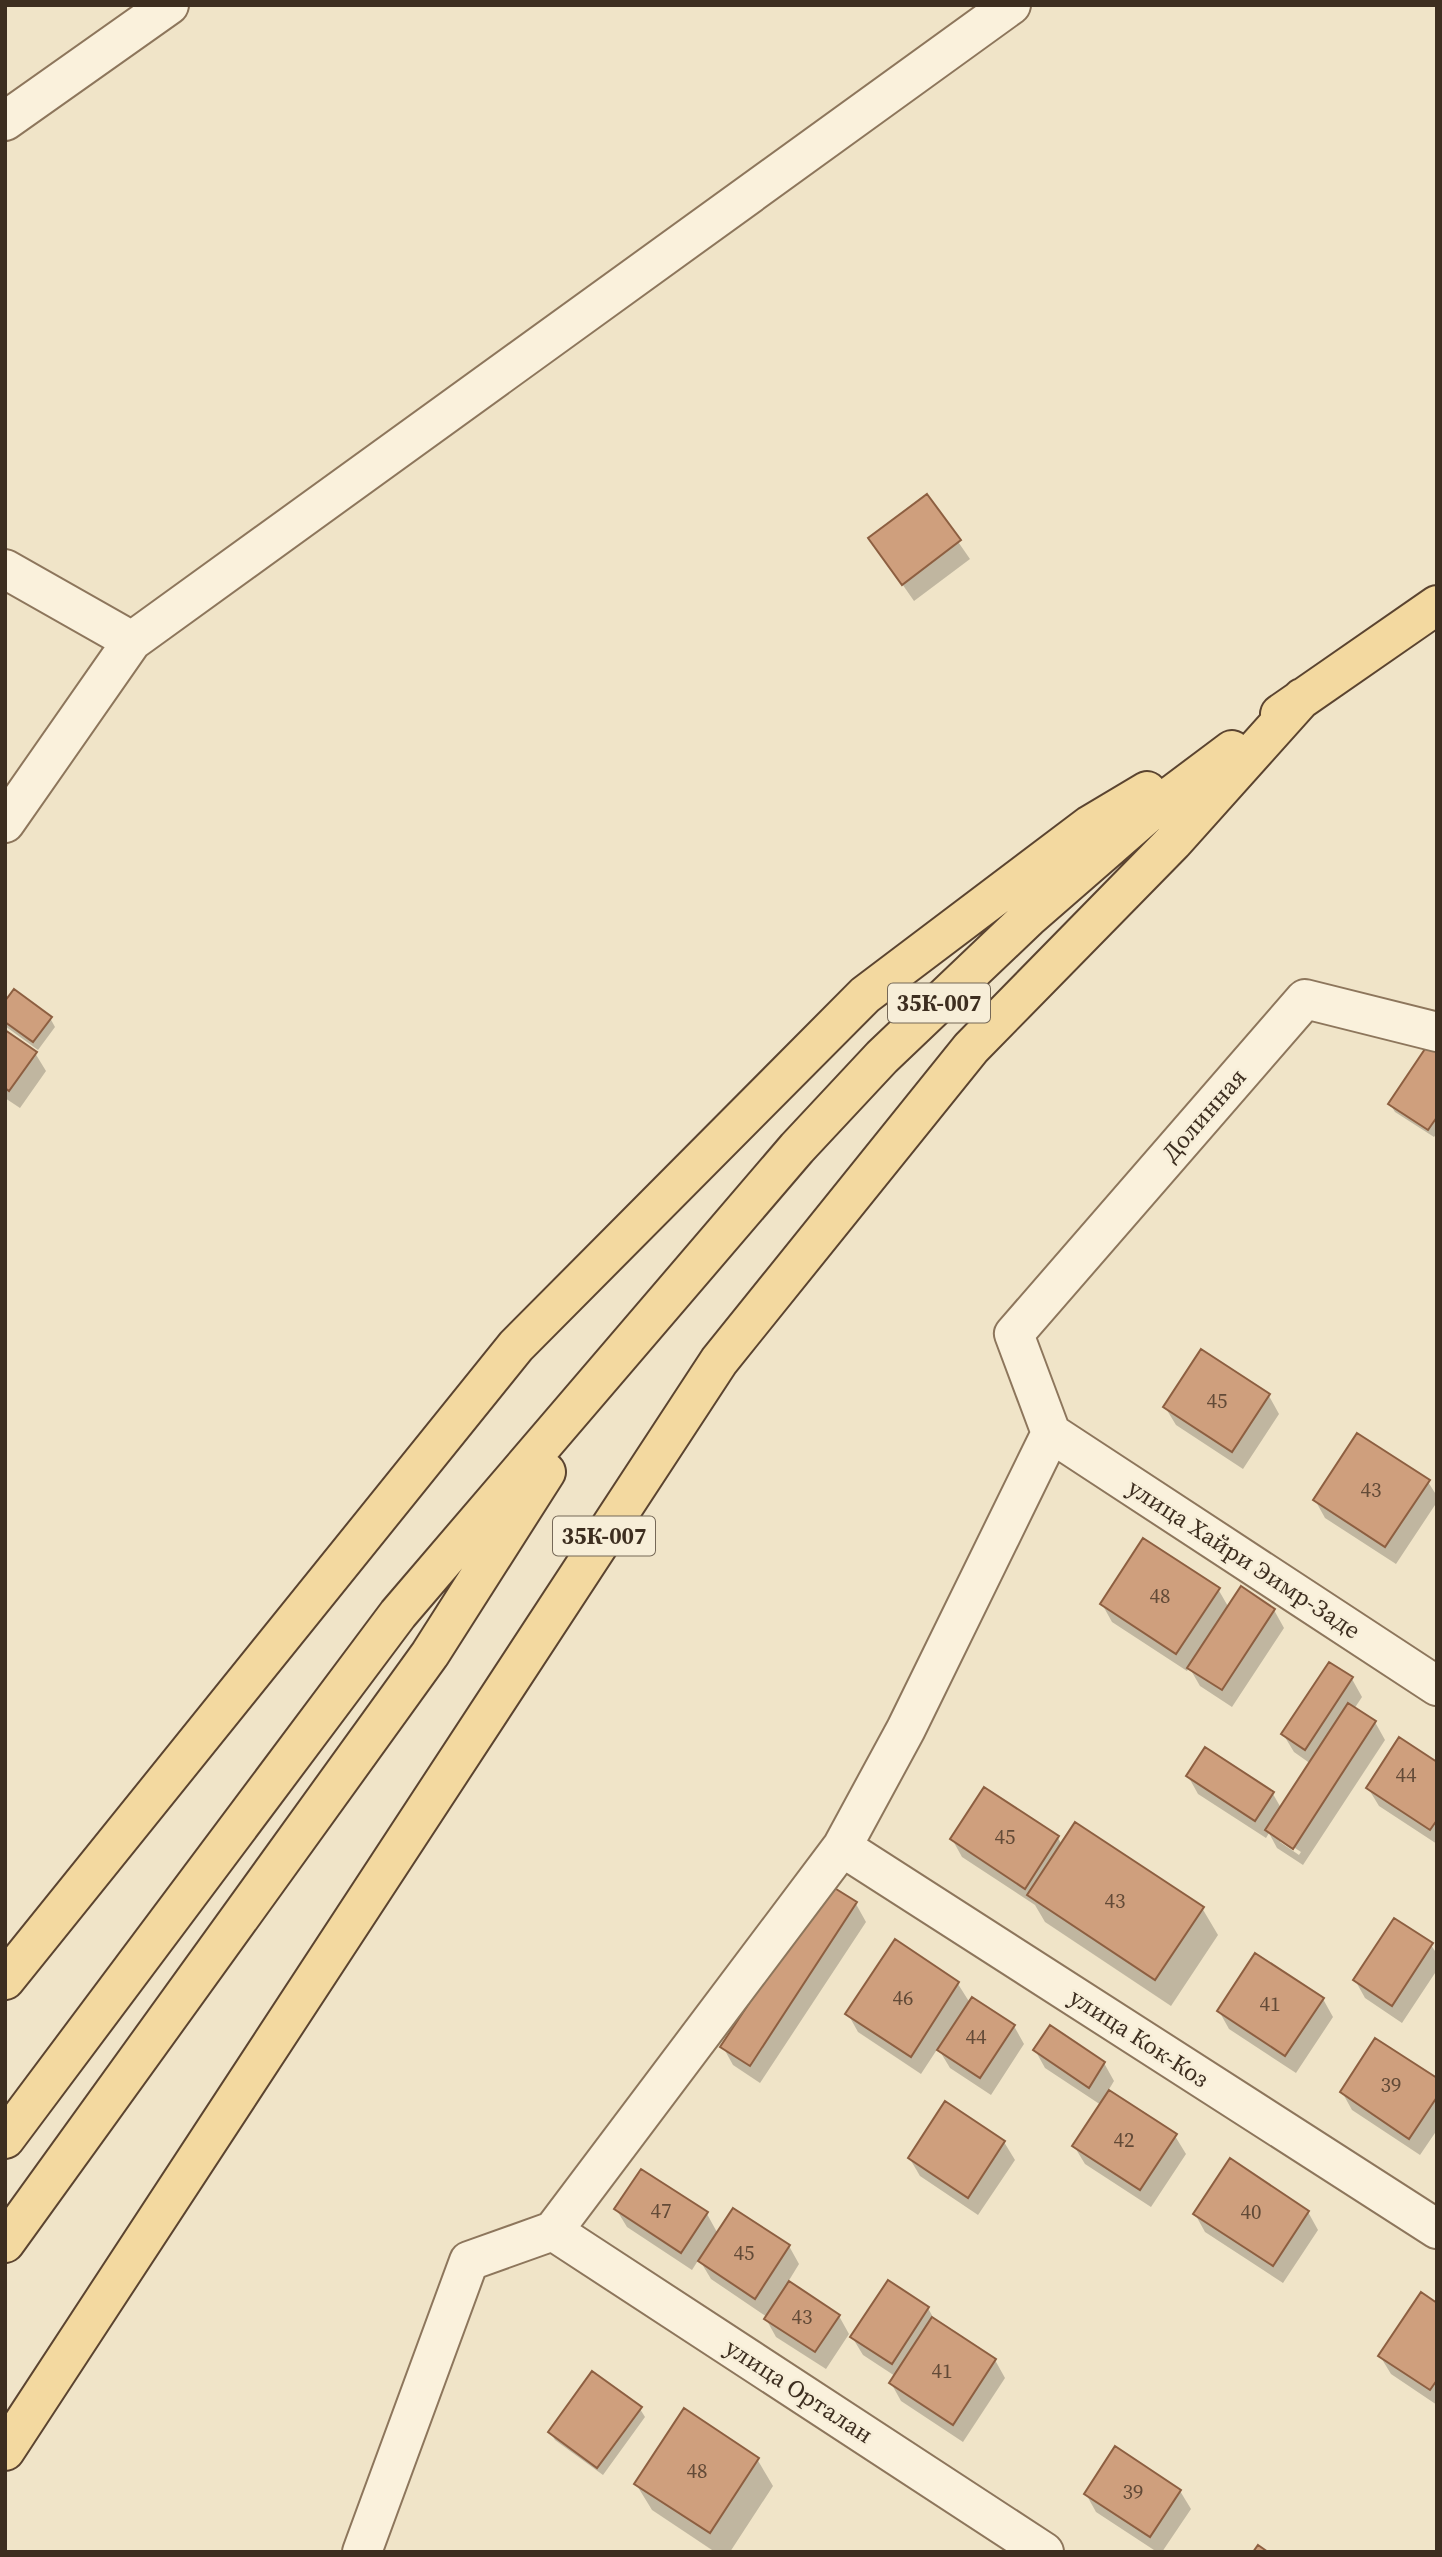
<svg xmlns="http://www.w3.org/2000/svg" width="1442" height="2557" font-family="'Source Serif 4',serif">
<rect width="100%" height="100%" fill="#f0e4c8"/>
<path fill="#0003" fill-rule="evenodd" d="M927,497L970,559L914,601L870,538Z
M5,1004L50,1018L55,1027L38,1050L5,1026Z
M5,1032L35,1053L46,1071L20,1108L5,1098Z
M1437,1042V1133L1434,1137L1395,1112L1390,1104Z
M1202,1351L1269,1396L1279,1414L1243,1469L1176,1425L1165,1407Z
M1428,1482L1437,1496V1502L1396,1564L1325,1518L1315,1500Z
M1218,1589L1229,1608L1274,1610L1284,1628L1232,1707L1200,1686L1189,1667L1187,1671L1112,1622L1102,1604Z
M1352,1679L1362,1697L1354,1709L1375,1722L1385,1740L1303,1865L1277,1848L1269,1833L1266,1838L1198,1794L1188,1776L1273,1794L1281,1808L1311,1764L1294,1752L1283,1734ZM1280,1838L1301,1852L1299,1855L1280,1842Z
M1437,1764V1844L1379,1806L1368,1788Z
M985,1789L1058,1838L1062,1845L1202,1908L1218,1935L1171,2006L1045,1922L1035,1905L962,1857L952,1839Z
M829,1886L856,1904L866,1922L760,2083L733,2065L723,2047Z
M895,1942L958,1984L970,2003L1014,2026L1024,2044L991,2095L950,2068L938,2048L921,2074L858,2032L848,2014Z
M1431,1945L1437,1954V1970L1402,2023L1365,1998L1355,1980Z
M1323,1999L1333,2017L1296,2073L1229,2029L1219,2011Z
M1035,2050L1104,2063L1114,2081L1108,2091L1175,2136L1186,2154L1151,2207L1085,2164L1074,2146L1101,2105L1045,2068Z
M1437,2080V2130L1420,2155L1352,2110L1342,2092Z
M1004,2142L1015,2160L978,2215L920,2176L910,2159Z
M616,2209L707,2214L718,2234L789,2246L799,2264L788,2282L839,2316L849,2334L826,2369L776,2337L766,2319L767,2317L711,2279L699,2259L692,2270L627,2227Z
M1308,2212L1318,2230L1283,2283L1205,2232L1195,2214Z
M1437,2305V2405L1391,2374L1380,2356Z
M928,2308L935,2321L995,2360L1005,2378L963,2442L901,2401L891,2383L895,2376L863,2355L852,2337Z
M640,2409L645,2417L603,2475L555,2440L550,2432Z
M757,2459L773,2486L730,2552H715L652,2510L636,2484Z
M1180,2491L1191,2509L1162,2552H1157L1096,2512L1086,2494Z"/>
<path fill="#cf9f7d" stroke="#8d5f41" stroke-width="2" d="M927,494L961,540L902,585L868,538Z
M14,989L52,1017L33,1042L5,1022V1001Z
M5,1030L37,1052L9,1091L5,1088Z
M1433,1037L1437,1039V1117L1428,1130L1388,1104Z
M1201,1349L1270,1394L1232,1452L1163,1407Z
M1357,1433L1430,1480L1385,1547L1313,1500Z
M1143,1538L1220,1588L1176,1654L1100,1604Z
M1241,1586L1275,1609L1222,1690L1187,1668Z
M1329,1662L1353,1677L1305,1750L1281,1734Z
M1348,1703L1376,1721L1293,1849L1265,1830Z
M1399,1737L1437,1762V1820L1430,1830L1366,1788Z
M1205,1747L1274,1792L1255,1821L1186,1776Z
M984,1787L1059,1836L1025,1889L950,1839Z
M1075,1822L1204,1907L1155,1980L1027,1895Z
M828,1884L857,1902L750,2066L720,2047Z
M1394,1918L1433,1943L1392,2006L1353,1980Z
M895,1939L959,1982L911,2057L845,2014Z
M1255,1953L1324,1998L1285,2056L1217,2011Z
M972,1997L1015,2025L980,2078L937,2050Z
M1050,2025L1105,2062L1089,2088L1033,2050Z
M1375,2038L1437,2078V2097L1409,2139L1340,2092Z
M1109,2090L1177,2134L1140,2190L1072,2146Z
M945,2101L1005,2141L968,2198L908,2158Z
M1230,2158L1309,2211L1273,2266L1193,2214Z
M641,2169L708,2212L681,2253L614,2209Z
M733,2208L790,2245L755,2299L698,2261Z
M888,2280L929,2307L892,2364L850,2337Z
M789,2281L840,2315L815,2352L764,2319Z
M1421,2292L1437,2303V2380L1430,2390L1378,2356Z
M932,2317L996,2359L953,2425L889,2383Z
M592,2371L642,2407L597,2468L548,2432Z
M684,2408L759,2458L710,2533L634,2484Z
M1115,2446L1181,2490L1150,2537L1084,2494Z
M1258,2545L1268,2552H1253Z"/>
<g fill="none" stroke-linecap="round" stroke-linejoin="round">
<g stroke="#8d765c" stroke-width="42">
<path id="minor" d="M5,121L169,5
M5,569L132,641L1011,5
M5,823L132,641
M1051,1433L1437,1686
M842,1847L1437,2229
M553,2231L1044,2552
M362,2552L469,2261L553,2231L842,1847L906,1729L1051,1433L1014,1334L1305,999L1437,1032"/>
</g>
<g stroke="#5b4430" stroke-width="42">
<path id="major" d="M1280,714L1437,605
M5,1980L516,1346L865,995L1090,825L1147,791
M5,2139L398,1614L797,1148L882,1057L1028,918L1152,810L1232,750
M5,2243L430,1654L546,1472
M5,2451L719,1361L971,1048L1173,842L1302,698"/>
</g>
<use href="#minor" stroke="#faf1dc" stroke-width="38"/>
<use href="#major" stroke="#f3d9a0" stroke-width="38"/>
</g>
<g text-anchor="middle" stroke-width="5" stroke-linejoin="round" paint-order="stroke">
<g font-size="21" fill="#624a37">
<text x="1217" y="1408">45</text>
<text x="1371" y="1497">43</text>
<text x="1160" y="1603">48</text>
<text x="1406" y="1782">44</text>
<text x="1005" y="1844">45</text>
<text x="1115" y="1908">43</text>
<text x="903" y="2005">46</text>
<text x="1270" y="2011">41</text>
<text x="976" y="2044">44</text>
<text x="1391" y="2092">39</text>
<text x="1124" y="2147">42</text>
<text x="661" y="2218">47</text>
<text x="1251" y="2219">40</text>
<text x="744" y="2260">45</text>
<text x="802" y="2324">43</text>
<text x="942" y="2378">41</text>
<text x="697" y="2478">48</text>
<text x="1133" y="2499">39</text>
</g>
<g fill="#f7eed8" stroke="#756857" stroke-width="2">
<rect x="888" y="983.5" width="102" height="39" rx="5"/>
<rect x="553" y="1516.5" width="102" height="39" rx="5"/>
</g>
<g font-size="23" font-weight="bold" fill="#3d2e20">
<text x="939" y="1011">35К-007</text>
<text x="604" y="1544">35К-007</text>
</g>
<g font-size="24" fill="#3d2e20" stroke="#f7eed8">
<text transform="translate(1204 1115) rotate(-49)" y="8">Долинная</text>
<text transform="translate(1244 1559) rotate(33)" y="8">улица Хайри Эимр-Заде</text>
<text transform="translate(1139 2038) rotate(33)" y="8">улица Кок-Коз</text>
<text transform="translate(799 2391) rotate(33)" y="8">улица Орталан</text>
</g>
</g>
<rect width="1442" height="2557" fill="none" stroke="#3d2e20" stroke-width="14"/>
</svg>
